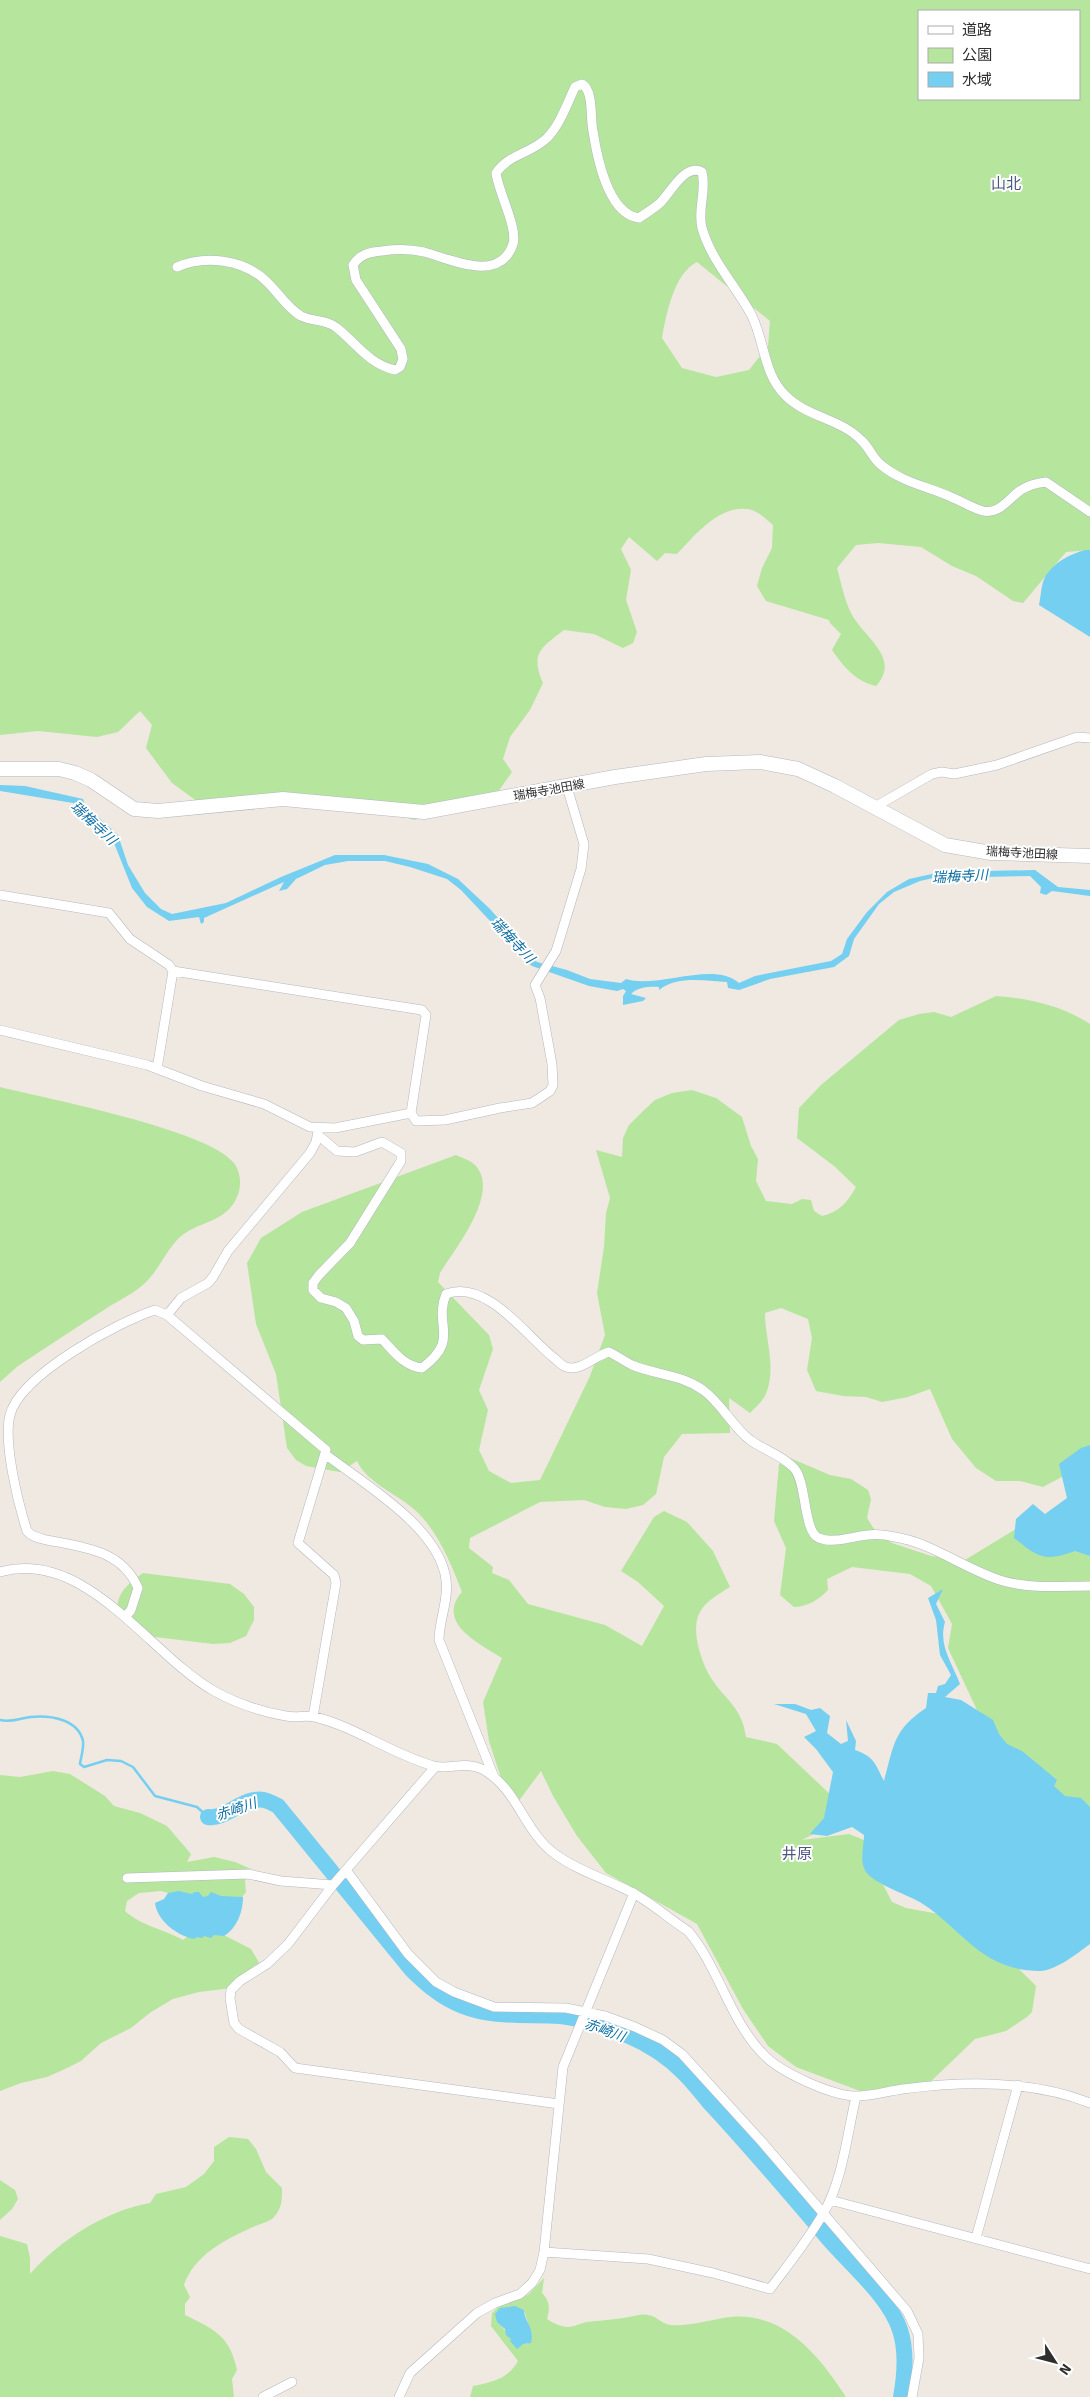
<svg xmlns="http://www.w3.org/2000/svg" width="1090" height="2397" font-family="Signika,'Noto Sans JP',sans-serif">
<rect width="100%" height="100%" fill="#efe9e1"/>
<path fill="#b6e59e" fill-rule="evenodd" d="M0,0H1090V550L1066,552L1023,603L1013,601L976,576L952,566L921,547L878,543L856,545L837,568C841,582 844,599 851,613C863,637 902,658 876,686C855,681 844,667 832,650L841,634L830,623L829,620L766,601L757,586L762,568L772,548L773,525C766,519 757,510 747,509C719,505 694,536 677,554L665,553L657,561L629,537L621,549L631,570L626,600L637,632L633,643L623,648L594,634L564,630C541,648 530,653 543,683L530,710L510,737L503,759L512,772L498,792L415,820L329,797L198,802L172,783L146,748L152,725L140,711L118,732L97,737L38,731L0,735ZM919,11H1079V99H919ZM697,262L770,321L768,346L749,370L716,377L682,368L662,338C666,315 674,273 697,262Z
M996,996C1028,998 1063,1006 1090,1024V1462L1043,1487L1020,1481H996L976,1468L952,1439L930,1389L908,1397L882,1402L866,1397L843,1396L816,1391L807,1370L812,1338L808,1319L781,1308L765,1313C765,1339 776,1365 767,1391C765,1399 756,1407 750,1413L729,1398L730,1433L682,1434L664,1457L656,1494L643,1505L626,1509L605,1507L584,1500L540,1502L470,1538L469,1548L493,1567L492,1573L509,1580L528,1604L605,1625L642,1646L664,1606L638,1582L621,1571L654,1517L664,1511L687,1522L713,1551L730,1587C720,1593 706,1601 700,1612C690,1629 701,1662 711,1678C726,1701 742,1707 746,1737L777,1744L834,1798L825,1828L802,1840L849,1834L874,1844L872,1863L892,1902L906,1908L939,1914L1011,1961L1036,1986L1032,2012L1027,2017L1006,2031L975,2039L925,2087L913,2091L880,2089L860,2091L796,2067L768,2046L743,2009L697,1924L606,1873L577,1836L553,1796L541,1771L518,1802L503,1784L489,1741L483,1702L502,1658C480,1644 435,1623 462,1592C451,1564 439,1533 416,1511C398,1494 368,1484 357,1461L340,1472L306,1466L296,1460L287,1448L276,1374L256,1324L247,1263L261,1238L302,1212L456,1155C462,1158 472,1161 476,1166C500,1194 455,1248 440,1273L438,1282L489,1335L493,1349L479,1390L488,1410L479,1450L489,1471L511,1483L540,1480L590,1376L605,1335L597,1293L604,1247L606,1213L610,1198L596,1150L622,1157L623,1138L629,1125L642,1112L655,1100L672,1093L692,1090L716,1098L742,1117L751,1146L758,1159L756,1181L766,1201L792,1204L802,1199L811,1200L814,1211L822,1216C839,1212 847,1203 856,1187L834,1166L797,1138L799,1108L821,1085L899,1020L919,1014L934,1012L951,1017Z
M0,1087C48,1099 205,1129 233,1162C241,1171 242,1186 237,1197C226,1223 198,1221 180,1237C166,1250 159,1270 145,1283C135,1293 119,1300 107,1308C77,1327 48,1346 18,1366L0,1382Z
M790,1458L830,1475L851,1479L868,1490L871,1499L867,1518L874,1529L892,1543L931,1556L965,1560L1026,1523L1090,1549V1826L983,1723L948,1648L952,1624L931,1586L910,1574L852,1567L827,1579L828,1590C820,1599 807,1607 794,1607L780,1595L786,1548L774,1521L779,1464Z
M143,1573L230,1584L244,1594L254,1607V1620L246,1636L230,1643L213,1644L147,1636L117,1611C117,1592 128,1584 143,1573Z
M53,1771L70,1774L105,1796L114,1806L140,1813L167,1826L191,1854L187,1862L214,1857L235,1862L251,1869L245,1881L246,1892L239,1901L180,1896L161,1891L139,1893L127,1901L125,1911C141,1926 164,1929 183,1940L192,1933L216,1931L251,1949L261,1966L232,1988L199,1992L173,1999L151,2012L131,2028L101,2043L81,2061L65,2069L47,2077L21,2083L0,2091V1775L20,1777Z
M229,2137L248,2139L256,2149L266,2172L282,2188C282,2200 282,2208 274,2217C270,2222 259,2224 253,2227C226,2239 194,2255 184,2285L190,2297L185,2304V2315C213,2329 230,2335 237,2370L232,2379L234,2397H0V2236L27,2244L30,2258V2274C60,2240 105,2211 150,2203L156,2194L186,2187L204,2174L214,2161V2147Z
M0,2180L15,2190L18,2199L12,2209L0,2220Z
M544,2278L542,2293C550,2301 550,2309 547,2319C553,2323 561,2327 568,2327C574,2327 581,2323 587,2322C605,2320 622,2319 639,2315C656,2312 659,2324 671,2325C686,2327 714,2319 731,2317C785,2312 820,2357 846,2397H470L473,2386C492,2382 508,2379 518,2361L491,2326L492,2313L498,2307L528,2295ZM512,2308L524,2310L532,2336L527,2344L511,2339L498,2321L499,2311Z"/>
<path fill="#75cff0" d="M1085,550H1090V637L1039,605C1041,596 1041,585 1045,577C1053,563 1070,554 1085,550Z
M0,785L25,786L83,799L85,805L118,835L128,865L145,893L161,909L172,914L226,903L281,877L335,855H384L428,864L458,879L490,909L537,962L567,970L590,979L621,983L626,979C657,989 714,960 739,983L755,976L831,961L842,954L847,939L867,912L887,892L909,879L941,872L1035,870L1058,887L1090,890V896L1052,891L1046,895L1040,893L1041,887L1030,876L933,878L920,881L894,892L879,904L854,939L849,956L834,967L770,979L739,990L728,988L727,982C705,981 678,975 659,990V987C651,986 637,987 631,994L646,998L643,1001L623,1005V996L626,991L623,989L617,991L589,986L532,966L522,958V955L461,890L447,879L410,867L385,861H348L325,865L296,879L287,889L279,891L284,882L204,918V922L201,924L199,917L169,921L147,907L132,888L114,843L73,803L0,791Z
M1090,1445V1556L1075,1551C1044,1562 1039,1558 1014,1538L1016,1519L1033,1504L1045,1514L1067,1498L1059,1464L1081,1448Z
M943,1589L936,1604L945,1622C938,1645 952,1663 960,1684L945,1697L961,1700L993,1720L999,1734L1007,1744L1022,1751L1057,1780L1054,1786L1065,1796L1081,1798L1090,1807V1944C1078,1953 1055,1971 1040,1971C981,1970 965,1932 923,1904C909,1895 876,1885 866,1872C859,1862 864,1847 864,1835L852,1827L827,1836L810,1834L824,1818L833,1772L816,1749L804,1737L816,1731L806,1714L774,1704H795L811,1710L820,1708L830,1716L827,1733L841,1744L848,1741L846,1720L856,1741L855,1750C875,1757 875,1764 884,1781C894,1745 893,1730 926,1708L928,1693H936L938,1686L945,1684L951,1675L940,1655L936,1620L928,1598Z
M179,1891L192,1894L194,1892H199L203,1897L208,1896L211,1892L221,1896L243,1897C243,1912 237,1928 224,1936L214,1935L211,1938L204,1936L202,1938L197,1937L194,1939C178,1936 157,1921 155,1903L164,1899L168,1893Z
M515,2306L524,2310C524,2321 535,2328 531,2343L523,2344L517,2349L510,2341L511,2339L506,2335L505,2329L497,2322L495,2314L500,2308Z"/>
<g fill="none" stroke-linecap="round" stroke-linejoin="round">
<path stroke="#75cff0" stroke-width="2.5" d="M0,1720C11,1723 20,1718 31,1717C50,1715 78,1719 83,1741C84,1748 81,1757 80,1764L84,1767L107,1760L121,1761L133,1767L155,1796L197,1807L208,1817"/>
<path stroke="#75cff0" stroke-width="16" d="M208,1817C226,1820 243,1796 264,1800C269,1801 274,1804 278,1806L411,1969C426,1984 442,1998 463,2006C493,2018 527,2014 560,2016C580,2018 610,2027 629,2036C650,2045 668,2057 684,2073C693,2082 701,2092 709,2102C750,2146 789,2192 828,2238C851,2265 889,2296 900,2330C907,2351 905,2375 901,2397"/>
<g stroke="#b4b7c1" stroke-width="10">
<path id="street" d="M177,267C205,255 243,259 266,281C278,292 287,308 301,316C313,322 326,319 337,328C357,344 369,364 395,370L400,367L403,359L401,349L356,280L353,265C360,254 370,252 382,251C396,249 411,249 424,252C451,259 500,284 513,244C518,228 498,191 496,173C509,154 530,154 547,138C560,125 567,104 575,87L582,84C594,91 590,119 593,131C597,157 608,214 639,218C646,213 655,208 661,202C671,192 685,163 702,172C707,191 697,210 702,228C711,260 735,285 751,314C765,341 763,374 786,396C807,417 841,419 861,440C869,447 872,457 880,464C901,482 926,486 951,497C961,501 972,508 983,511C999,515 1009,498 1021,490C1029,485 1037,483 1046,482L1090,512
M878,808L880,804L932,774L942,772L954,774L997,765L1077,737L1090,738
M0,895L109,913L130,939L169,965L173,971L157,1069
M173,971L422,1010L426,1015L411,1113L416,1121L445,1120L500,1108L532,1103L550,1091L553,1085L552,1064L540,998L535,985L556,951L581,869L584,844L567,787
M0,1030L147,1065L202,1086L264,1104L310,1127L335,1128L411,1113
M318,1135L337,1151L355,1152L382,1142L401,1153V1161L350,1243L319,1275L313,1283V1290L321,1298L336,1302L346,1308L354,1321L358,1336L363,1340L382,1339C394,1352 404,1366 422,1368C461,1339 433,1326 446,1294C487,1279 526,1336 554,1358C557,1360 562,1366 566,1367C581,1372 596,1355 609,1352C617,1356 624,1361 632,1365C656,1375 680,1374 703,1390C722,1404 732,1426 750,1440C764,1450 782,1455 794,1468C807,1482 803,1532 819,1538C833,1544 854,1536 868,1535C876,1534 886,1535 895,1537C933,1543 966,1570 1003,1581C1032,1589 1061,1586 1090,1586
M167,1315L181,1298L208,1283L213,1277L228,1251L310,1153L316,1142L318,1131
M325,1454C364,1484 440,1528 446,1580C449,1600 439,1620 439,1640L494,1777
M0,1572C86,1548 149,1654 214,1691C236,1703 262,1712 286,1716C296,1718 306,1715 315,1717C356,1727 393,1755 434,1766C449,1770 464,1761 482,1769C517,1787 524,1832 555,1854C578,1871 606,1879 631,1892C651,1902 669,1919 688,1931C719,1967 730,2022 765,2056C782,2073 831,2095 854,2096C870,2097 887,2091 903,2089C965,2081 1031,2080 1090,2103
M126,1616L131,1610L138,1588C122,1550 83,1547 47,1540C39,1538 32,1537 27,1531C18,1503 3,1442 10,1415C20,1375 118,1322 155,1310L167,1315L326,1450L298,1543L334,1575L336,1583L313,1717
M435,1767L333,1885L288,1944L267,1964L240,1981L231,1990L230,1998L234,2023L239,2029L280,2052L295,2068L559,2104
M346,1870L408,1954L436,1982L454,1992L494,2007L566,2008L605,2016L635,2027L663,2040L682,2054L762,2142L907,2311L918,2334L919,2358L912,2397
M127,1878L248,1874L281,1881L333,1885
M830,2200L1090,2269
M976,2238L1018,2085
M544,2252L648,2259L713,2273L770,2289C788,2265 808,2240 823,2214C843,2180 847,2134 856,2097
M263,2397L292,2382
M399,2397L410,2373L477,2313L495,2303L520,2294L532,2283L540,2270L544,2252L563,2067L634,1893"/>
</g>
<g stroke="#b4b7c1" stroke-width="15">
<path id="secondary" d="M0,769H59L75,773L91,780L134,809L158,811L283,799L424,812L615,777L706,764L760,762L798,769L835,786L945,845L991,853L1090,856"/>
</g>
<use href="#street" stroke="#fff" stroke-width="9"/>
<use href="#secondary" stroke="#fff" stroke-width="14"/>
</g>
<g text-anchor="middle" stroke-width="4" stroke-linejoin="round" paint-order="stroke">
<g font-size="12" fill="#2e2e2e" stroke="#fff">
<text transform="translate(549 790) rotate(-10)" y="4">瑞梅寺池田線</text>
<text transform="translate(1022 853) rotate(3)" y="4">瑞梅寺池田線</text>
</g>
<g font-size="14" font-style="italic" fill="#0d6fa3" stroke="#fff">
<text transform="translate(94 823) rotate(43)" y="5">瑞梅寺川</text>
<text transform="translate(960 876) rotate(-3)" y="5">瑞梅寺川</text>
<text transform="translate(513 940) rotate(47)" y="5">瑞梅寺川</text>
<text transform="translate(236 1809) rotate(-19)" y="5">赤崎川</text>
<text transform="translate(605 2030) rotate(20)" y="5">赤崎川</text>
</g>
<g font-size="15" fill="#4d5680" stroke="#fff">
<text x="1006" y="189">山北</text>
<text x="797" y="1859">井原</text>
</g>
</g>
<rect x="918" y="10" width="162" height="90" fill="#ffffff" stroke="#ababab"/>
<rect x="928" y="26" width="25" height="8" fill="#ffffff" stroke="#ababab"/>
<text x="962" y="35" font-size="15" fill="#2e2e2e">道路</text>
<rect x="928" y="48" width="25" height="15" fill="#b6e59e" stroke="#ababab"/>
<text x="962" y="60" font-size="15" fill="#2e2e2e">公園</text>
<rect x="928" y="72" width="25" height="15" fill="#75cff0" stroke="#ababab"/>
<text x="962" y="85" font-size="15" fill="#2e2e2e">水域</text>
<g transform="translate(1055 2362) rotate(126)" stroke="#ffffff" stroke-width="4" paint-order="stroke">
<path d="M0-4L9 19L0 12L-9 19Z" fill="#2e2e2e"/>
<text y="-8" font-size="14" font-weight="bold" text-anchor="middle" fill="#2e2e2e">N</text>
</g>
</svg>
